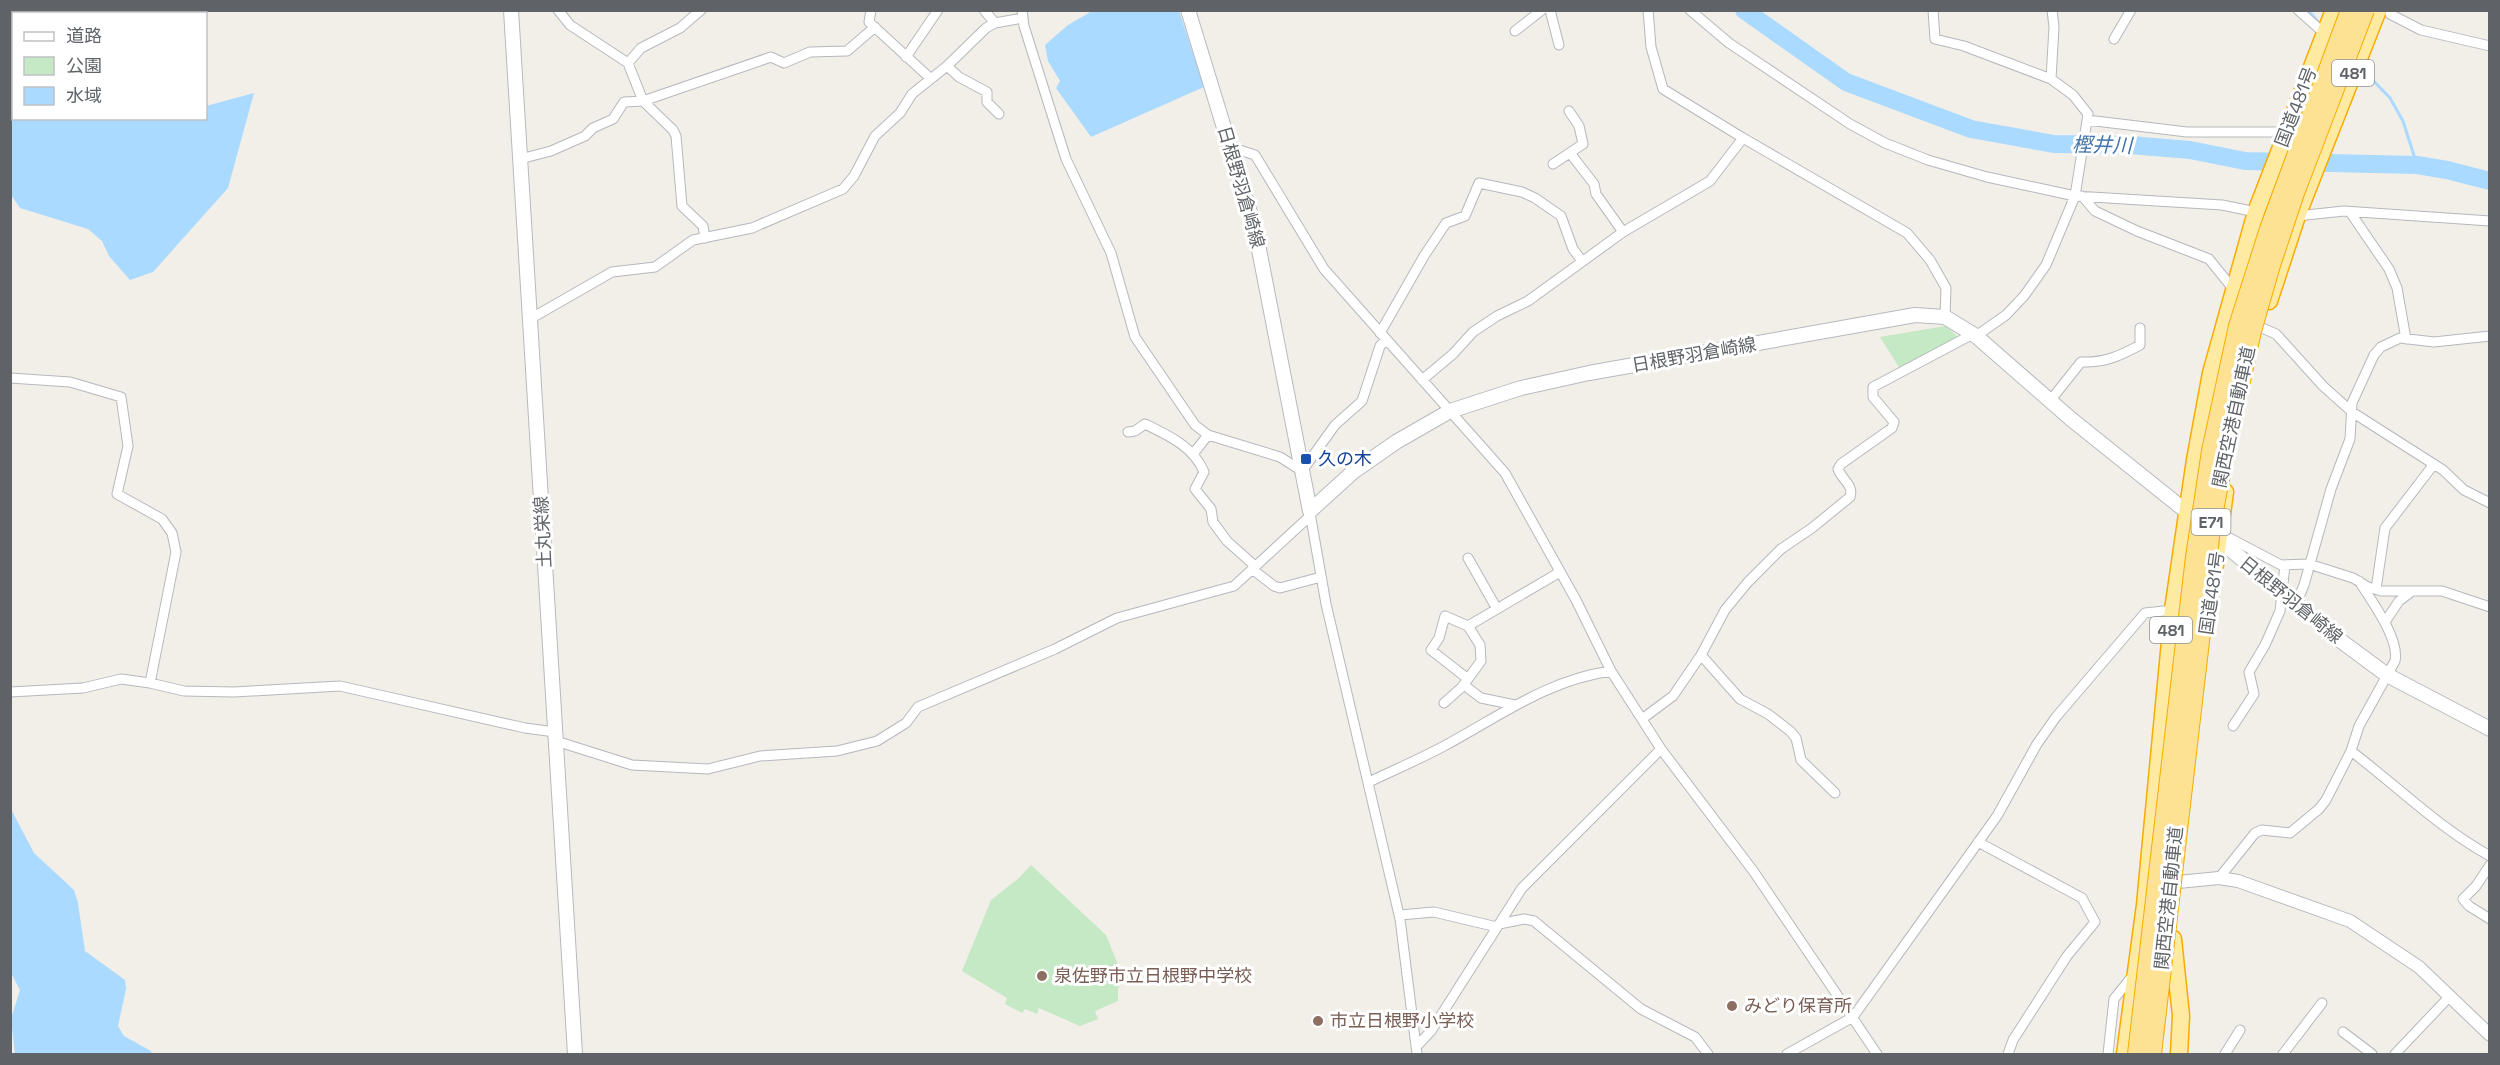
<svg xmlns="http://www.w3.org/2000/svg" width="2500" height="1065" font-family="'Space Grotesk','Noto Sans JP',sans-serif">
<rect width="100%" height="100%" fill="#f1efe8"/>
<path fill="#c5e8c5" d="M1946,326L1961,340L1900,369L1880,337Z
M1031,865L1106,935L1123,977L1118,989V1001L1095,1011L1098,1019L1080,1026L1039,1008L1037,1014L1025,1009L1022,1013L1005,1004L1007,998L962,971L991,900L1019,878Z"/>
<path fill="#aadaff" d="M1092,11H1179L1204,87L1091,137L1056,88L1060,81L1048,61L1045,45L1068,25Z
M11,59H13L14,118H206V106L254,93L228,188L153,272L130,280L109,256L102,241L88,229L20,208L11,195Z
M11,809L34,853L74,890L78,903L85,951L125,980L126,989L118,1026L124,1036L151,1051L152,1054H15L11,1019L20,990L11,973Z"/>
<g fill="none" stroke-linecap="round" stroke-linejoin="round">
<path stroke="#aadaff" stroke-width="3" d="M2308,10L2319,23
M2362,69L2390,98L2403,121L2417,165"/>
<path stroke="#aadaff" stroke-width="18" d="M1744,10L1846,82L1971,129L2054,144L2130,145L2190,150L2245,161L2417,165L2447,170L2490,181"/>
<g stroke="#b5b8bc" stroke-width="11">
<path id="minor" d="M558,10L570,25L628,63L643,101L673,130L676,136L682,206L703,226L705,238
M871,10L869,22L930,78
M984,10L995,23
M1022,10L1024,26L1066,159L1111,253L1135,337L1195,425L1208,435L1280,457L1302,471L1335,425L1362,401L1380,346L1386,340
M1550,10L1559,45
M1648,10L1651,47L1663,89L1743,138L1907,233L1930,260L1946,288L1945,317
M1690,10L1729,43L1850,124L1885,143L1928,160L1987,177L2075,196L2222,205L2256,212
M1933,10L1935,39L1964,46L2051,79
M2298,10L2325,34
M2390,14L2421,30L2490,46
M1515,31L1542,10
M2114,39L2131,10
M906,57L938,10
M628,63L641,48L680,28L701,10
M947,66L959,77L987,92V102L999,114
M2087,120L2187,132H2287
M1230,147L1255,155L1324,269L1505,473L1576,600L1611,671L1661,749L1754,872L1877,1054
M1570,153L1594,184L1596,194L1623,232
M520,159L551,151L585,136L593,128L613,119L624,102L643,101L771,57L784,63L810,52L847,51L875,27
M1553,164L1583,144L1579,126L1569,111
M2082,196L2095,211L2137,231L2209,259L2234,290
M2350,212L2389,269L2397,288L2406,339
M2297,216L2344,211L2490,221
M530,319L612,272L655,267L693,240L752,228L843,189L854,176L875,136L900,113L912,94L947,66L986,28L995,23L1023,18
M2262,328L2276,334L2323,386L2352,412L2443,470L2464,490L2490,503
M1380,333L1424,256L1446,223L1465,216L1479,183L1522,192L1535,198L1561,216L1573,249L1582,261
M1976,336L2006,315L2024,296L2046,265L2075,196L2088,114L2073,95L2051,79L2054,27L2052,10
M10,378L70,382L121,397L128,446L117,494L162,519L172,533L176,552L150,683
M1422,380L1453,354L1473,332L1497,316L1528,301L1623,232L1710,181L1743,138
M2050,401L2081,362C2104,363 2120,356 2140,345V328
M1128,432L1135,431L1145,424C1168,435 1194,447 1204,472L1195,489L1211,509L1213,522L1227,541L1255,566
M1193,454L1208,435
M1310,513L1326,604L1400,919L1417,1054
M2220,533L2281,565L2309,564L2353,578L2368,587L2381,591H2442L2490,607
M1468,558L1497,609
M1252,569L1274,586L1280,588L1321,577
M2376,589L2385,528L2434,464
M2296,604L2304,585L2331,489L2350,439L2352,403L2374,355L2381,347L2400,338L2434,342L2490,336
M2385,622L2399,601L2411,592
M1701,655L1740,699L1768,714L1790,731L1796,738L1801,760L1835,793
M1468,679L1431,650L1439,638L1445,616L1468,626
M1464,685L1481,698L1515,705
M10,692L83,688L121,679L150,683L184,691L234,692L340,686L525,728L555,732
M1444,703L1462,687L1481,661L1480,645L1468,626L1560,572
M1642,719L1673,696L1701,655L1725,610L1748,582L1781,549L1812,528L1850,497C1854,485 1842,480 1838,469L1841,464L1892,428L1894,422L1873,397V387L1973,334
M2233,726L2254,694L2249,672L2265,645L2280,611L2285,565
M556,741L632,765L708,769L760,756L837,751L877,741L906,723L918,707L1055,649L1117,618L1234,586L1310,516
M2351,751C2397,786 2439,828 2490,856
M1369,782C1394,770 1420,759 1444,746C1500,716 1547,680 1611,671
M1978,842L2082,898L2095,922L2067,956L2013,1040L2008,1054
M2490,865L2476,886L2463,899L2469,906L2490,919
M2219,878L2255,833L2262,830L2290,833L2319,809L2326,800L2351,751L2359,726L2395,661C2400,639 2371,600 2359,581
M1400,915L1434,912L1497,927
M1499,924L1524,919L1534,921L1641,1009L1695,1037L1708,1054
M2343,1032L2372,1054
M1417,1046L1431,1031L1522,888L1661,749
M1787,1054L1853,1017L1997,816L2037,744L2056,717L2145,613L2173,610
M2108,1054L2114,999L2134,974
M2225,1054L2240,1030
M2283,1054L2322,1003
M2395,1054L2450,996"/>
</g>
<g stroke="#b5b8bc" stroke-width="14">
<path id="tertiary" d="M2178,882L2219,878L2238,881L2350,921L2419,967L2490,1035"/>
</g>
<g stroke="#b6babf" stroke-width="16">
<path id="secondary" d="M511,10L575,1054
M1188,10L1255,229L1310,511
M1310,511L1353,472L1396,442L1450,411L1521,388L1589,373L1915,315L1945,317L1976,336L2071,419L2192,516
M2213,535L2341,641L2387,675L2490,729"/>
</g>
<g stroke="#f9ab00" stroke-width="19">
<path id="trunk" d="M2269,301L2297,216L2378,10
M2215,565L2225,492
M2173,939L2181,1016L2179,1054
M2125,1054L2145,905L2173,610L2195,460L2211,373L2256,212L2334,10"/>
</g>
<use href="#minor" stroke="#fff" stroke-width="9"/>
<use href="#tertiary" stroke="#fff" stroke-width="12"/>
<use href="#secondary" stroke="#fff" stroke-width="14"/>
<use href="#trunk" stroke="#feeaa1" stroke-width="16"/>
<g stroke="#f9ab00" stroke-width="20" stroke-linecap="butt">
<path id="motorway-bridge" d="M2137,1054L2195,557L2211,451L2238,326L2269,229L2350,10
M2152,1054L2202,624L2211,526L2225,453L2252,331L2271,265L2295,193L2365,10"/>
</g>
<use href="#motorway-bridge" stroke="#fde293" stroke-width="18"/>
</g>
<rect fill="#1a4fb4" stroke="#fff" stroke-width="2" x="1300" y="453" width="12" height="12" rx="3"/>
<g fill="#8d6e63" stroke="#fff" stroke-width="2">
<circle cx="1042" cy="976" r="6"/>
<circle cx="1732" cy="1006" r="6"/>
<circle cx="1318" cy="1021" r="6"/>
</g>
<g text-anchor="middle" stroke-width="6" stroke-linejoin="round" paint-order="stroke">
<g fill="#fff" stroke="#8f9295" stroke-width="1.5">
<rect x="2332" y="60" width="42" height="26" rx="4.5"/>
<rect x="2191.5" y="509" width="39" height="26" rx="4.5"/>
<rect x="2150" y="617" width="42" height="26" rx="4.5"/>
</g>
<g font-size="16" font-weight="bold" fill="#5f6368">
<text x="2353" y="79">481</text>
<text x="2211" y="528">E71</text>
<text x="2171" y="636">481</text>
</g>
<g font-size="18" fill="#5f6368" stroke="#fff">
<text transform="translate(2296 107) rotate(-69)" y="6">国道481号</text>
<text transform="translate(1241 187) rotate(74)" y="6">日根野羽倉崎線</text>
<text transform="translate(1694 355) rotate(-10)" y="6">日根野羽倉崎線</text>
<text transform="translate(2234 417) rotate(-78)" y="6">関西空港自動車道</text>
<text transform="translate(543 532) rotate(-93)" y="6">土丸栄線</text>
<text transform="translate(2212 593) rotate(-82)" y="6">国道481号</text>
<text transform="translate(2291 600) rotate(39)" y="6">日根野羽倉崎線</text>
<text transform="translate(2169 898) rotate(-84)" y="6">関西空港自動車道</text>
</g>
<g font-size="18" fill="#164399" stroke="#fff" text-anchor="start">
<text x="1318" y="465">久の木</text>
</g>
<g font-size="18" fill="#785e54" stroke="#fff" text-anchor="start">
<text x="1054" y="982">泉佐野市立日根野中学校</text>
<text x="1744" y="1012">みどり保育所</text>
<text x="1330" y="1027">市立日根野小学校</text>
</g>
<g font-size="20" font-style="italic" fill="#4174aa" stroke="#fff">
<text transform="translate(2102 145) rotate(1)" y="7">樫井川</text>
</g>
</g>
<rect width="2500" height="1065" fill="none" stroke="#5f6368" stroke-width="24"/>
<rect x="12" y="12" width="195" height="108" fill="#ffffff" stroke="#bfc1c3" stroke-width="1.5"/>
<rect x="24" y="32" width="30" height="9" fill="#ffffff" stroke="#bfc1c3" stroke-width="1.5"/>
<text x="66" y="42" font-size="18" fill="#5f6368">道路</text>
<rect x="24" y="57" width="30" height="18" fill="#c5e8c5" stroke="#bfc1c3" stroke-width="1.5"/>
<text x="66" y="72" font-size="18" fill="#5f6368">公園</text>
<rect x="24" y="87" width="30" height="18" fill="#aadaff" stroke="#bfc1c3" stroke-width="1.5"/>
<text x="66" y="102" font-size="18" fill="#5f6368">水域</text>
</svg>
